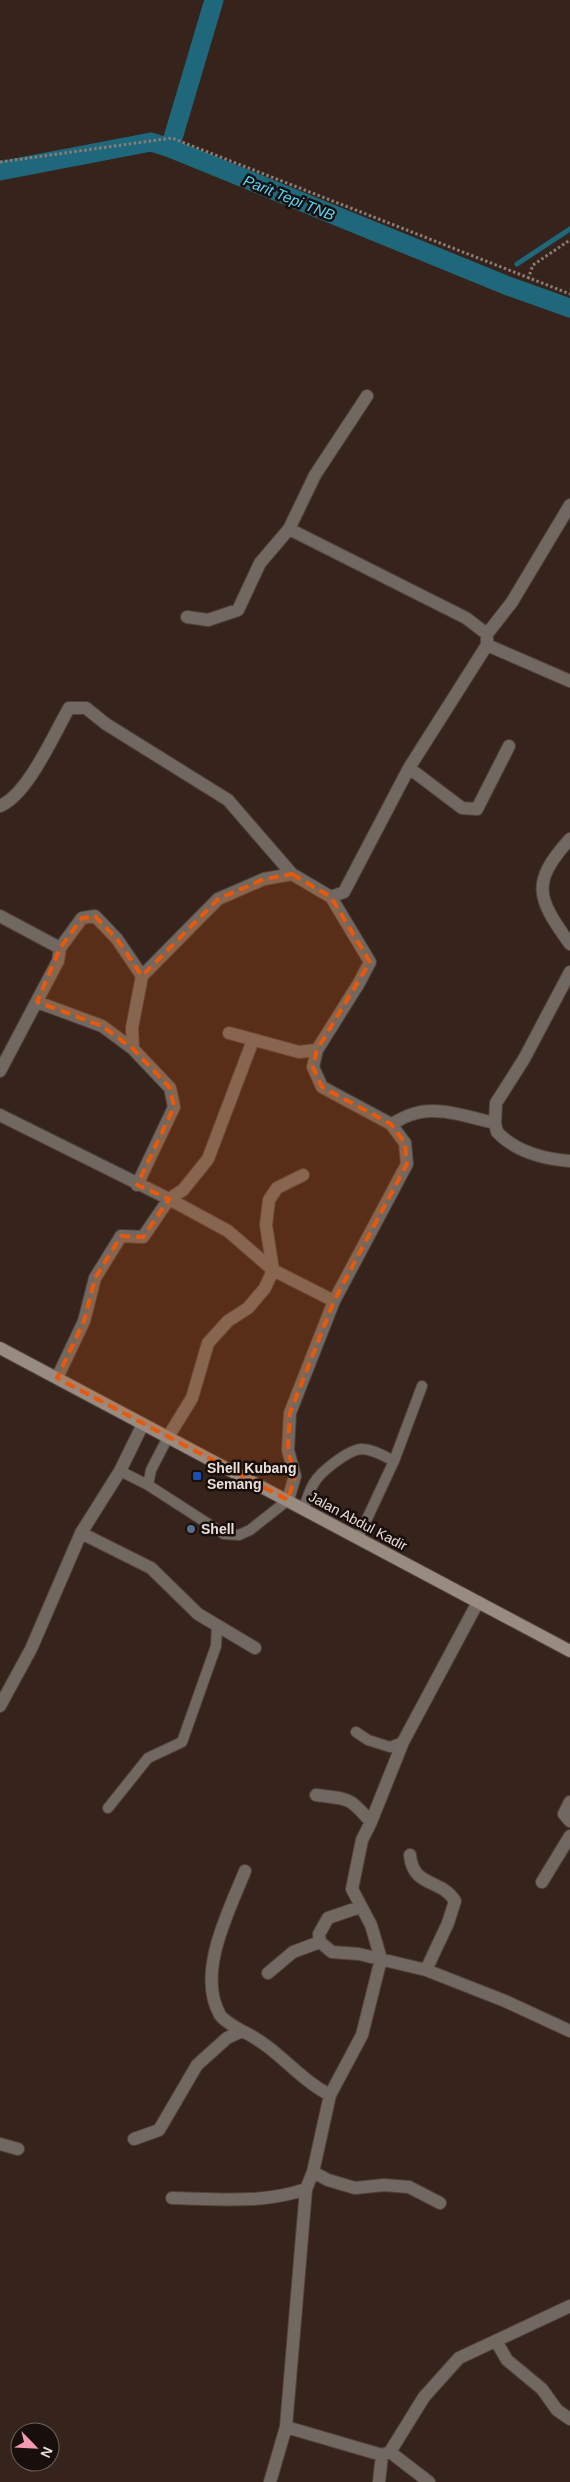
<svg xmlns="http://www.w3.org/2000/svg" width="570" height="2482" font-family="Arial,sans-serif">
<rect width="100%" height="100%" fill="#36241c"/>
<g fill="none" stroke-linecap="round" stroke-linejoin="round">
<path stroke="#1f687b" stroke-width="5" d="M517,264L570,229"/>
<path stroke="#1f687b" stroke-width="19" d="M170,148L214,0
M0,171L151,142L170,148L508,286L570,308"/>
<g stroke="#53423a" stroke-width="12">
<path id="lane" d="M168,1437L151,1470L148,1485L224,1534L239,1535L250,1530L288,1500
M120,1471L148,1485
M303,1509C307,1500 309,1491 314,1483C320,1472 348,1450 361,1449C373,1449 384,1456 394,1461
M358,1538L394,1461L422,1386
M356,1732L368,1740L390,1747L403,1742
M108,1808L148,1758L182,1742L216,1646L217,1626"/>
</g>
<g stroke="#53423a" stroke-width="14">
<path id="street" d="M289,529L466,618L487,634
M187,617L208,620L238,610L260,563L289,529L315,475L367,396
M487,645L570,681
M409,768L462,808L477,809L509,746
M0,806C28,794 53,736 69,708H86L106,724L228,800L292,874L331,897L370,962L359,983L317,1050L313,1067L322,1087L391,1124L405,1143L407,1164L334,1301L290,1413L288,1450L295,1476L288,1500
M570,839C530,883 537,898 570,944
M331,897L344,892L409,768L487,645V634L512,602L570,505
M0,916L60,948
M570,972L524,1059L496,1103L495,1123L497,1132C515,1151 544,1159 570,1161
M142,976L218,899L264,879L292,874
M37,1002L102,1026L133,1049L170,1088L174,1107L137,1185
M229,1033L299,1052L317,1050
M0,1071L58,961L60,948L82,918L95,916L117,939L142,976L132,1028L133,1049
M0,1115L169,1199L183,1190L208,1159L253,1040
M391,1124C398,1121 405,1116 413,1114C438,1105 470,1118 495,1123
M57,1378L84,1321L95,1278L121,1236L143,1237L169,1199L228,1231L273,1270L334,1301
M168,1437L192,1398L208,1343L228,1321L248,1308L265,1288L273,1270L266,1225L269,1200L277,1188L303,1175
M81,1533L151,1568L198,1614L255,1648
M0,1706L31,1649L81,1533L120,1471L143,1424
M316,1795C350,1800 347,1795 371,1822
M570,1802L564,1814L570,1821
M410,1855C413,1888 441,1878 455,1901L448,1923L426,1970
M542,1882L570,1836
M360,1907L328,1918L319,1934L320,1942L332,1952L359,1954L426,1970L505,2001L570,2031
M268,1973L293,1952L320,1942
M242,2031C235,2027 224,2021 220,2015C196,1973 229,1911 245,1871
M134,2139L159,2130L197,2065L227,2038L242,2031C277,2047 297,2078 330,2095
M0,2144L18,2149
M313,2172L328,2180L355,2188L384,2185L409,2187L440,2203
M172,2198C216,2199 264,2204 306,2189
M496,2341L507,2360L542,2389L557,2410L570,2419
M286,2427L382,2455L390,2452L424,2397L459,2358L570,2306
M390,2452L429,2482
M270,2482L286,2427L306,2189L313,2172L330,2095L362,2035L381,1959L371,1925L352,1889L362,1840L371,1822L403,1742L478,1602
M379,2482L382,2455"/>
</g>
<g stroke="#53423a" stroke-width="14">
<path id="secondary" d="M0,1348L570,1651"/>
</g>
<path stroke="#8b7c76" stroke-width="3" stroke-dasharray="2.5 2.5" stroke-linecap="butt" d="M0,162L172,138L570,294
M528,279L533,265L570,240"/>
<use href="#lane" stroke="#706861" stroke-width="10"/>
<use href="#street" stroke="#706861" stroke-width="12"/>
<use href="#secondary" stroke="#988b81" stroke-width="12"/>
</g>
<path fill="#e8590c" fill-opacity="0.2" stroke="#e8590c" stroke-width="4" stroke-dasharray="10 6" stroke-linejoin="round" d="M292,874L331,897L370,962L317,1050L313,1067L322,1087L391,1124L405,1143L407,1164L334,1301L290,1413L288,1450L295,1476L288,1500L57,1378L84,1321L95,1278L121,1236L143,1237L169,1199L137,1185L174,1107L170,1088L133,1049L102,1026L37,1002L60,948L82,918L95,916L117,939L142,976L218,899L264,879Z"/>
<rect fill="#1a4fb4" stroke="#180f0c" stroke-width="2" x="192" y="1471" width="10" height="10" rx="2.5"/>
<circle fill="#5c6f8a" stroke="#180f0c" stroke-width="2" cx="191" cy="1529" r="5"/>
<g text-anchor="middle" stroke-width="5" stroke-linejoin="round" paint-order="stroke">
<g font-size="14" font-weight="bold" fill="#eaded9" stroke="#180f0c" text-anchor="start">
<text x="207" y="1473">Shell Kubang<tspan x="207" dy="16">Semang</tspan></text>
<text x="201" y="1534">Shell</text>
</g>
<g font-size="14" fill="#eaded9" stroke="#180f0c">
<text transform="translate(358 1521) rotate(28)" y="5">Jalan Abdul Kadir</text>
</g>
<g font-size="15" font-style="italic" fill="#55daff" stroke="#180f0c">
<text transform="translate(289 198) rotate(22)" y="5">Parit Tepi TNB</text>
</g>
</g>
<g transform="translate(35 2447) rotate(114)"><circle r="24" fill="#180f0c" stroke="#6c625e"/>
<path d="M0-4L9 19L0 12L-9 19Z" fill="#f19ab1"/>
<text y="-8" font-size="14" font-weight="bold" text-anchor="middle" fill="#eaded9">N</text>
</g>
</svg>
